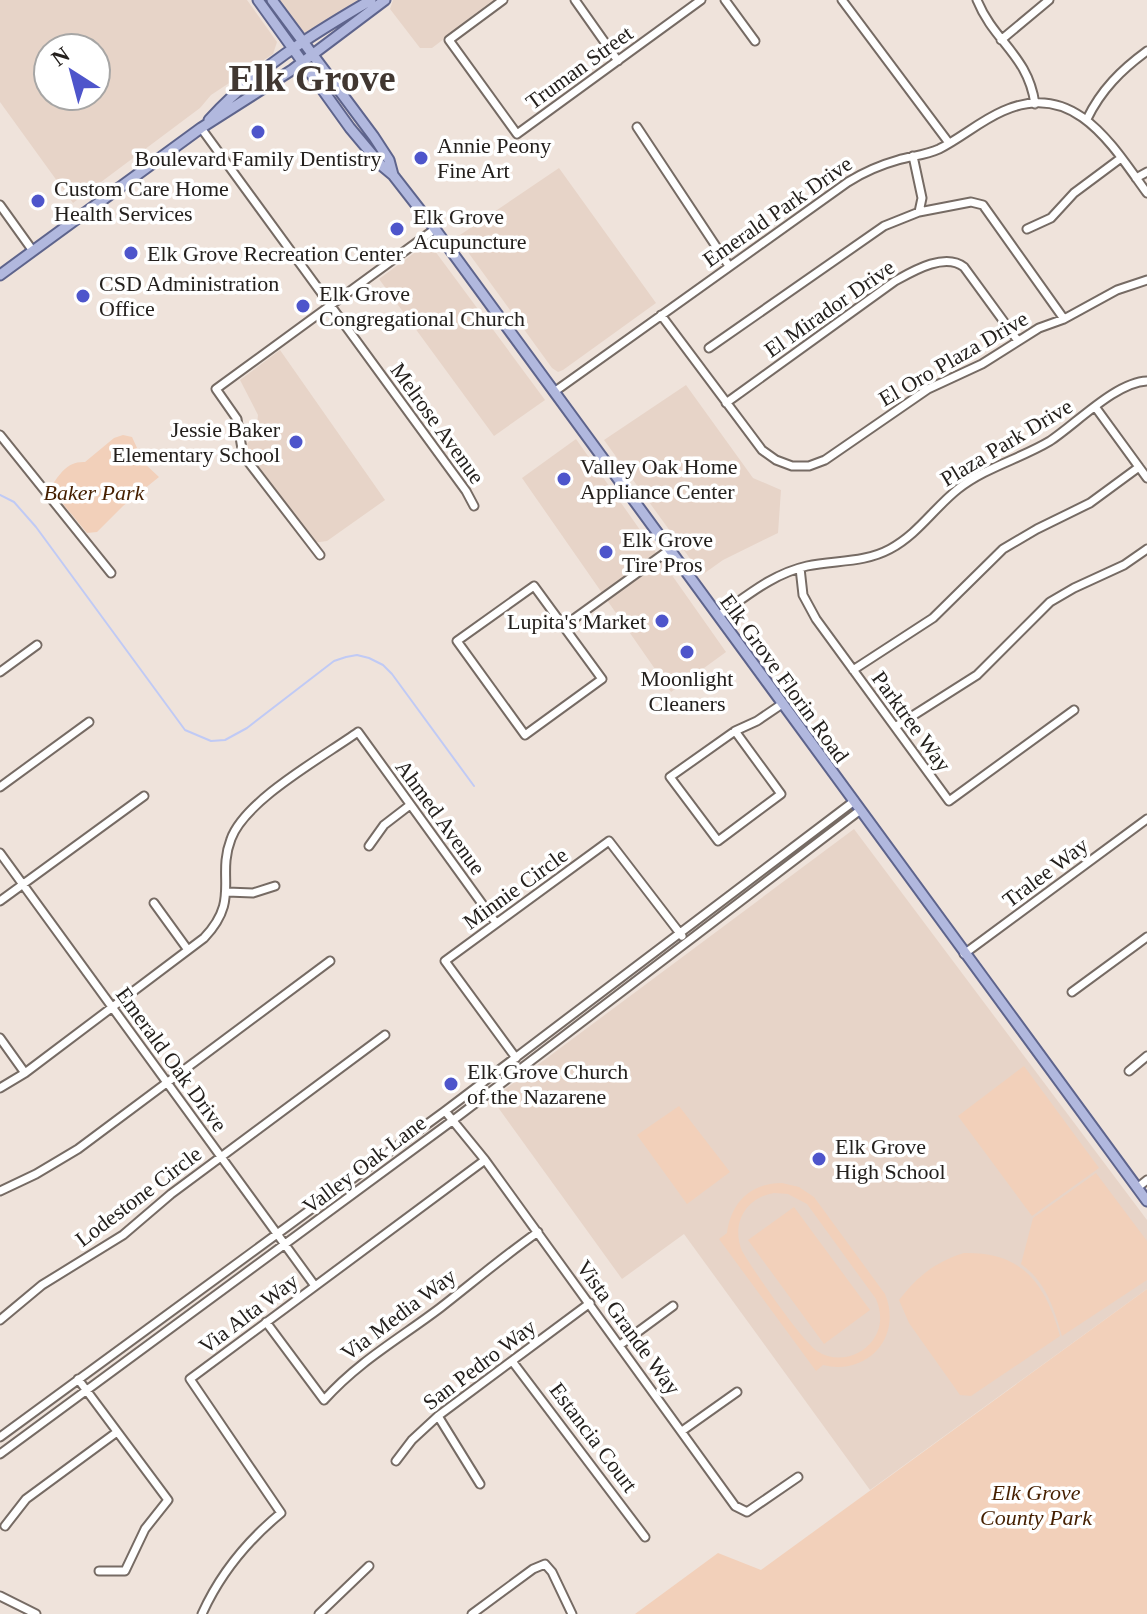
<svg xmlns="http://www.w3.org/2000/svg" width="1147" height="1614" font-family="'Times New Roman',serif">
<rect width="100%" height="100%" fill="#efe3db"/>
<path fill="#e7d4c8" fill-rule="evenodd" d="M0,0H247L277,42L273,54L211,95L200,108L73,203L0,102ZM48,48H96V96H48Z
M278,0H364L307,33L299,29Z
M393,0H495L432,48H420L390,9Z
M559,168L656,303L563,370L558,372L552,368L457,237Z
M425,245L432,247L545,400L494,436L379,279Z
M280,350L385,500L327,541L313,543L242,449L256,434L258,415L240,380Z
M686,385L753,478L781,490L778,533L723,560L702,575L604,440Z
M576,439L726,652L671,692L522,478Z
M854,829L1147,1220V1289L870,1490L684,1234L622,1279L492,1099Z"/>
<path fill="#f2d0ba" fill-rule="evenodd" d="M123,435L132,437L144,463L159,477L123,506L97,532L87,533L50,488C60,474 67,461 85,462L114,438Z
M1024,1066L1099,1168L1032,1216L958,1116Z
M679,1106L730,1172L687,1204L637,1135Z
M1096,1173L1147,1241V1280L1062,1336C1054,1308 1046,1282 1021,1264L1033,1218Z
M782,1183L799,1187L814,1197L885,1294C903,1337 867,1376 823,1365L816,1371L719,1239L727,1233C731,1202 751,1183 782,1183ZM774,1193L788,1194L807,1204L876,1299C882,1313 882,1328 873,1340C860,1358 835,1363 817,1351C801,1340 754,1271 742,1251C731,1224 745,1198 774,1193Z
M794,1207L870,1310L824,1344L748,1240Z
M964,1253C1023,1252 1045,1283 1060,1336L971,1396L960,1395L909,1323L899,1300C918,1276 935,1262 964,1253Z
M1147,1289V1614H635L718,1553L761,1570Z"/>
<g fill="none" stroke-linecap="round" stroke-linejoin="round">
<path stroke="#c0caf5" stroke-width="2" d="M0,495L14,502L36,527L185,730L211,741L225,740L247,728L334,661L346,657L357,655L369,658L383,665L392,674L474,786"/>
<g stroke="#766b64" stroke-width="11">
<path id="minor" d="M503,0L449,40L517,134L701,0
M575,0L618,61
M725,0L755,41
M842,0L949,143
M977,0C994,42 1028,55 1035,104
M1001,40L1049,0
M1087,119C1101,90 1121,70 1147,51
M637,127L729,266
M201,128L466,491L474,506
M913,156L922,198L919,212
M1136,178L1147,172
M0,205L33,251
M1027,229L1051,218L1074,193L1121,158
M661,315L762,450L776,460L792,466H809L825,460L928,389L982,364L1039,328L1064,319L1117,290L1147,280
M709,348L884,226L919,212L971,202L983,205L1064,319
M554,392L848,182C864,172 880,165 898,160C912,156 926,155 939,149C961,138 980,121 1003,111C1074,79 1112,145 1147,193
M726,403L895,281C913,271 945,252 964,267L1018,341
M1096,408L1147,478
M0,435L111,573
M320,555L243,455L237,419L216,389L435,229
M800,568L803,595L816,619L949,801L1074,710
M534,586L602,679L525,735L457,641Z
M718,616C747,596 772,574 807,566C836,560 864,563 890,549C918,534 934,508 958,489C986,467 1020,459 1050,441C1076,424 1116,382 1147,381
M564,626L669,550
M853,670L933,618L1003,549L1037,529L1090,503L1139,467
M0,672L37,645
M895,727L977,675L1050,602L1074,588L1124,565L1147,549
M735,731L781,794L718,841L670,777Z
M735,731L757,721L782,704
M0,787L89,722
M369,846L384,825L410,805
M0,853L315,1286
M227,892L253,893L275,886
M0,901L144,796
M154,903L188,950
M964,954L1147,819
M1072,992L1147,937
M0,1038L25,1073
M516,1058L445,961L609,841L682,936
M1129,1071L1147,1056
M0,1088L25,1073L204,938C241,899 216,878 231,839C245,800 323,757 358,732L496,923
M445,1111L485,1160L735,1506L747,1512L798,1477
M1137,1188L1147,1180
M0,1191L36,1174L78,1149L330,961
M0,1320L42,1285L123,1235L171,1194L385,1035
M266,1322L324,1400C359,1361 399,1339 440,1308C472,1283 504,1256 538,1232
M620,1345L673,1306
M512,1361L645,1537
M78,1379L168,1500L145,1529L125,1571H99
M438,1416L480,1484
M682,1431L737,1392
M0,1437L445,1111L853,802
M0,1454L452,1121L859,811
M396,1461L412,1440L438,1416L590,1303
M5,1526L26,1499L117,1432
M0,1596L36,1614
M202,1614C220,1574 247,1541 281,1513L190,1379L485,1160
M319,1614L369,1566
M472,1614L533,1569L545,1564L552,1572L572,1614"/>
</g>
<g stroke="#5e648c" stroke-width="13">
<path id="major" d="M258,0L350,128L381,165L393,175L435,229L1147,1201
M272,0L374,137L389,160L393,175
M209,120C253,71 314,33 371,0
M0,275L201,128L292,70L385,0"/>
</g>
<use href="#minor" stroke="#fff" stroke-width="7"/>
<use href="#major" stroke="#b1b8de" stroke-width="9"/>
</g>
<g fill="#4e55cb" stroke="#fff" stroke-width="3">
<circle cx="258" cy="132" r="8"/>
<circle cx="421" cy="158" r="8"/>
<circle cx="38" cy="201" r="8"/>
<circle cx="397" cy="229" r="8"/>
<circle cx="131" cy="253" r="8"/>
<circle cx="83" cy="296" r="8"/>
<circle cx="303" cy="306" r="8"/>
<circle cx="296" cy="442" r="8"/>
<circle cx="564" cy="479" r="8"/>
<circle cx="606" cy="552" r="8"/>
<circle cx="662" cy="621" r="8"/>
<circle cx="687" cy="652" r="8"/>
<circle cx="451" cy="1084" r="8"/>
<circle cx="819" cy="1159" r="8"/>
</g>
<g text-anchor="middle" stroke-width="7" stroke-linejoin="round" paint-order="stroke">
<g font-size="22" fill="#24201d" stroke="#fff">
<text transform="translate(579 67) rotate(-36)" y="8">Truman Street</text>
<text transform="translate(777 211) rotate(-35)" y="8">Emerald Park Drive</text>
<text transform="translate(829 308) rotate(-35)" y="8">El Mirador Drive</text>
<text transform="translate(953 358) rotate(-30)" y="8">El Oro Plaza Drive</text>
<text transform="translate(438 423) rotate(54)" y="8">Melrose Avenue</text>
<text transform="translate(1006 442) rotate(-31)" y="8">Plaza Park Drive</text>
<text transform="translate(785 678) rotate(54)" y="8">Elk Grove Florin Road</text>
<text transform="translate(912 721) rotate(54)" y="8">Parktree Way</text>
<text transform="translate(441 817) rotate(54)" y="8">Ahmed Avenue</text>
<text transform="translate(1045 872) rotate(-37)" y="8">Tralee Way</text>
<text transform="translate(515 888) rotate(-36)" y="8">Minnie Circle</text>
<text transform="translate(172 1059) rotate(54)" y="8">Emerald Oak Drive</text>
<text transform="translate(364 1164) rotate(-37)" y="8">Valley Oak Lane</text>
<text transform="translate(138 1196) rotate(-37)" y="8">Lodestone Circle</text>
<text transform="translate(248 1313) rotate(-37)" y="8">Via Alta Way</text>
<text transform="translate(398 1314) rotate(-37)" y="8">Via Media Way</text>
<text transform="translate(629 1327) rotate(54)" y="8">Vista Grande Way</text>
<text transform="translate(479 1364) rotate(-37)" y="8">San Pedro Way</text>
<text transform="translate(594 1437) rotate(53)" y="8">Estancia Court</text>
</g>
<g font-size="22" fill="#24201d" stroke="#fff" text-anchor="start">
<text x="437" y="153">Annie Peony<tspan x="437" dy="25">Fine Art</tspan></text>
<text x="258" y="166" text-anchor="middle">Boulevard Family Dentistry</text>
<text x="54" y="196">Custom Care Home<tspan x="54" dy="25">Health Services</tspan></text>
<text x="413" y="224">Elk Grove<tspan x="413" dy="25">Acupuncture</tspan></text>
<text x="147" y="261">Elk Grove Recreation Center</text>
<text x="99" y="291">CSD Administration<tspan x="99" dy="25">Office</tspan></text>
<text x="319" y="301">Elk Grove<tspan x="319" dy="25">Congregational Church</tspan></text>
<text x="280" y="437" text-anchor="end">Jessie Baker<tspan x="280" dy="25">Elementary School</tspan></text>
<text x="580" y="474">Valley Oak Home<tspan x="580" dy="25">Appliance Center</tspan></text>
<text x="622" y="547">Elk Grove<tspan x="622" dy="25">Tire Pros</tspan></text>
<text x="646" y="629" text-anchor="end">Lupita's Market</text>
<text x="687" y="686" text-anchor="middle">Moonlight<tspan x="687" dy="25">Cleaners</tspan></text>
<text x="467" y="1079">Elk Grove Church<tspan x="467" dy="25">of the Nazarene</tspan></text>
<text x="835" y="1154">Elk Grove<tspan x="835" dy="25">High School</tspan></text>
</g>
<g font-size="22" font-style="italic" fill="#451f00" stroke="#fff">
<text x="94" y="500">Baker Park</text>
<text x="1036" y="1500">Elk Grove<tspan x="1036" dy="25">County Park</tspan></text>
</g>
<g font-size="38" font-weight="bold" fill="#413731" stroke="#fff">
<text x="312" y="91">Elk Grove</text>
</g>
</g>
<g transform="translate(72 72) rotate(324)"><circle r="38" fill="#ffffff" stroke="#a7a6a5" stroke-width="2"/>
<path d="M0-6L14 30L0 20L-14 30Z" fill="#4e55cb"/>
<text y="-12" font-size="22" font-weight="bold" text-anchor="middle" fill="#24201d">N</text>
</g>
</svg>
